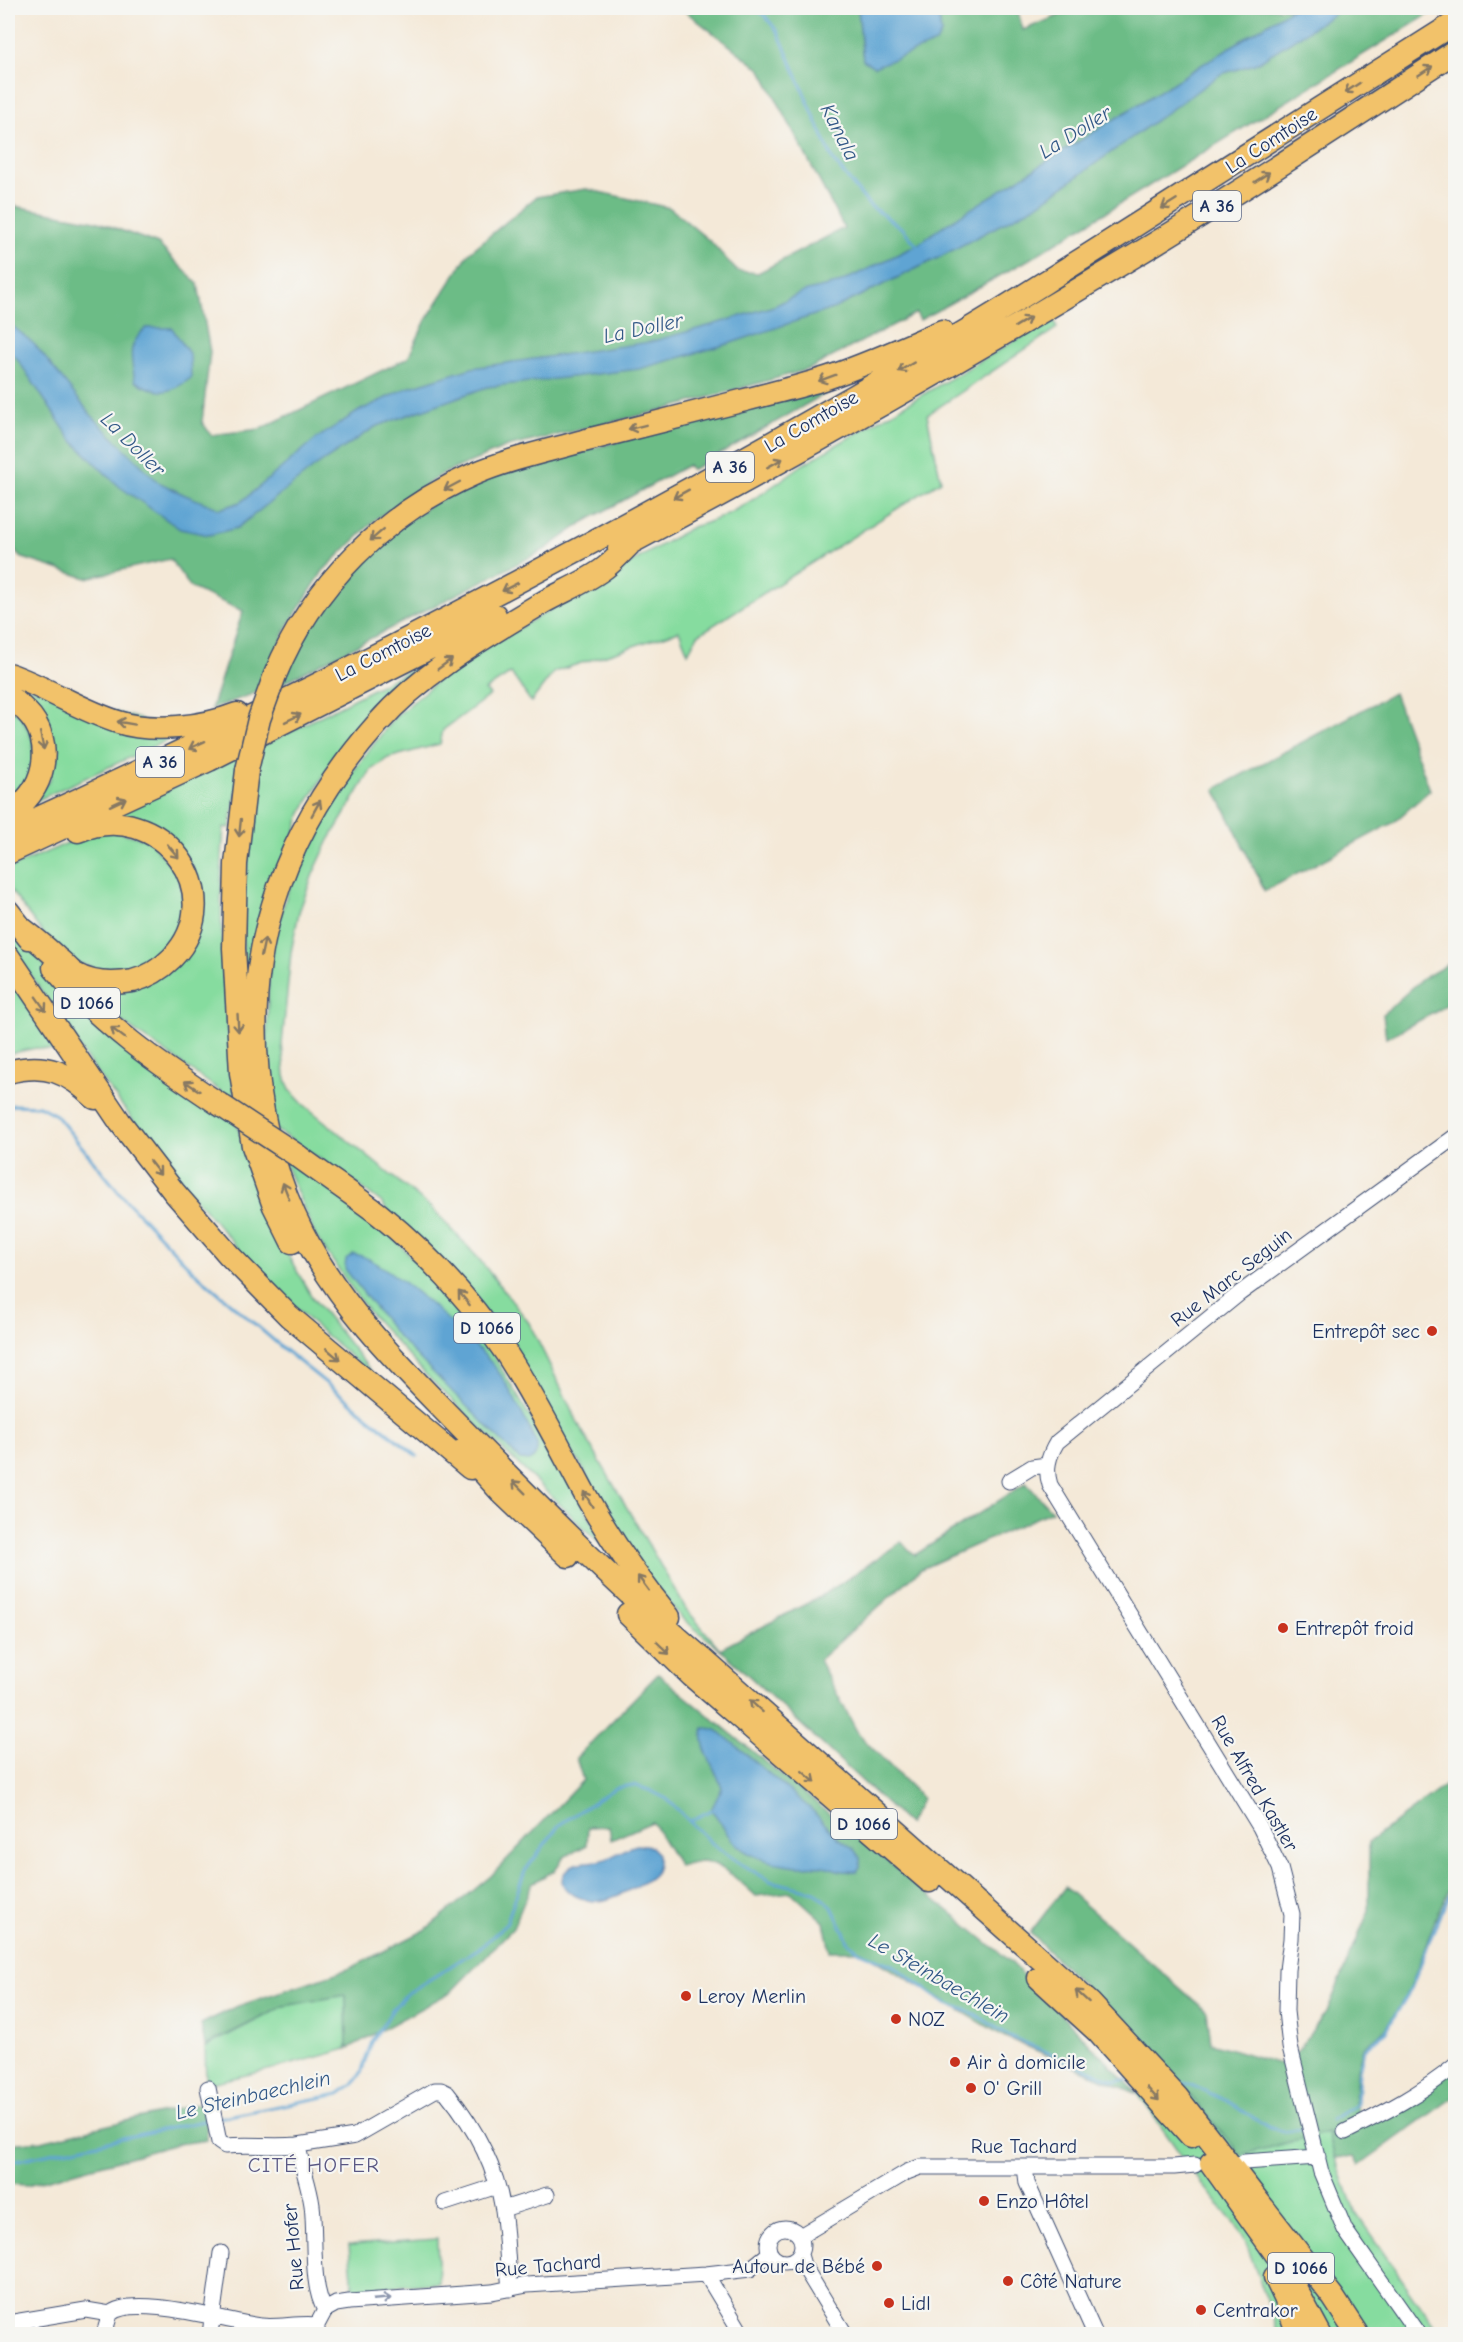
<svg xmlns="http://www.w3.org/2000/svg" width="1463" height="2342" font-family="'Comic Neue',sans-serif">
<rect width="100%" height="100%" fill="#f6f6f2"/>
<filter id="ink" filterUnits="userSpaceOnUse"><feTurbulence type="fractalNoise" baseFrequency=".0167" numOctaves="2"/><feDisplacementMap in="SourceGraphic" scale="12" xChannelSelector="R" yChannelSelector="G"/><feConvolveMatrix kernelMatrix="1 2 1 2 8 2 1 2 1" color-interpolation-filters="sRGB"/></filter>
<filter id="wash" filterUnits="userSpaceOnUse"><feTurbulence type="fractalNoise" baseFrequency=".008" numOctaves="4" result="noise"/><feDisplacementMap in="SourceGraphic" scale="24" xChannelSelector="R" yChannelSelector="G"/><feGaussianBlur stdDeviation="1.35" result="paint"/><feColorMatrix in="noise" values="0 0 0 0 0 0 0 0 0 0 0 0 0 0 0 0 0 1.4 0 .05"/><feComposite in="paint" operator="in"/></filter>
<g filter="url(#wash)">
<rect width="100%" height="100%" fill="#f4e9d8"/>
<path fill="#86dc9f" stroke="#50867e" stroke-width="1.5" d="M1054,318L1057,328L927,415L941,481L698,635L688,653L679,631L554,672L531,702L511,673L485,690L490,695L443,730L440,744L388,758L371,770L329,840L313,874L299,912L291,952L282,1044L285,1076L290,1090L303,1104L435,1211L479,1259L529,1323L581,1429L686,1609L720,1649L682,1618L653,1583L631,1553L579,1462L381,1202L349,1178L276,1130L266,1056L269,973L276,931L287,894L320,815L393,719L453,667L692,527C732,518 769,489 802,465Z
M435,657L376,708L333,760L301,813L243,1004V899L260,747Z
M8,681L185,732L31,803L51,778L8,690Z
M8,705L32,728C33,762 41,782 8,802Z
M243,755L230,828L224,827C216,919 226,1010 235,1101L115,1017L79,980L177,964L193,866L109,816Z
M114,831L149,840L179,875L184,908L176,936L167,948L147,965L134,970L104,971L75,962L42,932L8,887V869L88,834Z
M8,920L70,998L237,1123L251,1173L270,1224L312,1297L378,1380L313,1324L253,1266L166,1164L87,1059L8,941Z
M8,972L63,1052L36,1048L8,1054L12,1002Z
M280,1152L375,1218L476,1326L613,1556L425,1374L367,1310L316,1237Z
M346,1994L347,2049L277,2068L206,2084L205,2047L284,2006Z
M1166,2067L1242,2154L1328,2132L1336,2160L1355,2212L1440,2334H1279L1243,2235L1193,2172L1138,2094Z
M437,2239L439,2283L353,2289L349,2245Z"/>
<path fill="#6cbc86" stroke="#447672" stroke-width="1.5" d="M681,8H858L863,60L941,34L938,8H1017L1023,30L1078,8H1439L1028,260L920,320L916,313L809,369L667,409L507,447L442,474L376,519L323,571L287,627L261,691L211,709L243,611L191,588L170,559L86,578L20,557L8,543V205L96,221L158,244L198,284L210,352L202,422L211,435L260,429L408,358L426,320L469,253L536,197L586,189L670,208L711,242L737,271L758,273L844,228L761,70Z
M847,381L692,470L688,465L584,522L544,550L279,685L302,634L372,547L433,503L492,477L552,459Z
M1394,693L1430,790L1393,823L1265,891L1215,789Z
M1455,960V998L1439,1010L1386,1038L1383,1014L1422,979Z
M1026,1483L1052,1511L921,1569L819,1660L859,1735L922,1798L908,1824L720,1649L825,1594L901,1542L915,1555Z
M658,1674L1010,1961L1138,2094L1005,2037L861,1951H830L824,1922L791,1892L756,1896C744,1885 720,1862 703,1861C696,1861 686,1864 679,1866L652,1822L611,1840L609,1826L588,1827L587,1845L564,1857L554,1871L532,1883L513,1928L451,1992L347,2049L346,1995L284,2006L205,2046L201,2024L238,2006L351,1968L425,1930L491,1876L583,1780L576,1758Z
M1455,1778V1878L1438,1912L1410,1989L1386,2029L1363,2048L1357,2070L1355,2104L1366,2126L1455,2070V2096L1359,2165L1354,2156L1335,2158L1328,2132L1241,2155L1166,2067L1030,1933L1065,1887L1207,2012L1211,2043L1287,2066L1328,2009L1369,1910V1842Z
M206,2102L207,2140L177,2144L27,2185L8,2184V2144L41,2141Z"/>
<path fill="#5ea4d3" stroke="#3c6a98" stroke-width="1.5" d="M858,8H938L941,34L936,43L874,67L863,60Z
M1293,8H1344L1255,64L1221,74L1037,205L936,259L835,308L728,344L639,369L487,387L405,416L375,427L316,466L237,528L209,535L180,529L120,487L105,473L70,438L16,357L8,352V322L35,345L92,416L158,482L185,495L220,509L241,502L317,438L359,411L407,388L472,368L650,342L712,325L774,306L803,292L837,284L917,245L940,228Z
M146,328H172L190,355L191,378C168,395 160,395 135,381C131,356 126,346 146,328Z
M353,1254C382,1255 480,1346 498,1371C514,1394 525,1420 537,1444C538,1452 536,1456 530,1461L520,1460L396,1335L345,1269L346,1259Z
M704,1728L714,1729L721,1733L812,1810L838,1838L853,1848L860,1858V1867L857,1871C838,1873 837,1868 822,1866C814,1865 806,1866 798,1866C776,1864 751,1859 735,1843C724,1833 721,1819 711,1810L722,1788C717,1770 697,1745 704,1728Z
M637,1845L651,1847L658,1854C658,1862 659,1869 653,1875C644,1884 612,1900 599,1901C584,1903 548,1888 568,1869C577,1860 592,1863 603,1860C615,1856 625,1848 637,1845Z"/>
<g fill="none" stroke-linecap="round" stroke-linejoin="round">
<path stroke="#5ea4d3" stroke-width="3" d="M754,8L765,16L778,32L833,160L869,205L903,229L919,248
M8,1107L13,1105L39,1106L56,1115L122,1196L193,1271L286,1351L417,1456
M690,1821L711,1810
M1178,2083L1189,2084L1227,2101L1268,2127L1285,2132L1302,2129
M218,2118L339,2094L353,2084L361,2073L372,2042L393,2009L405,1995L481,1947L506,1924L525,1871L559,1825L615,1788L633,1785L649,1790L667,1799L711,1843L741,1864L770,1881L815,1892L832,1907L849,1943L860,1952L894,1966L942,2001L975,2014L1009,2036L1115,2081L1128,2080
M1331,2120L1357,2104L1359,2071L1364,2050L1386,2031L1411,1989L1440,1914L1456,1883
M8,2162L208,2120"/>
</g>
</g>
<g filter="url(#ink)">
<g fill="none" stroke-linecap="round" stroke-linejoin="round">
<g stroke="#3c4b70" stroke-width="17">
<path id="minor" d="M1009,1481L1032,1467L1047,1465
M208,2088L219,2142L225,2146C250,2144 273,2147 298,2145C301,2165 309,2184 312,2205C316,2236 310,2285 325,2310L317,2325V2334
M1345,2132C1384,2113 1422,2093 1456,2065
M298,2145L355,2136L435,2090H441L447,2093C474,2126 496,2167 503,2210C507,2236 507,2263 510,2289
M1244,2162L1318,2157
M1025,2167L1027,2183L1095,2334
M445,2203L497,2186
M503,2209L547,2195
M768 2245a17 17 0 1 1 34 0a17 17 0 1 1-34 0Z
M800,2236L907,2172L920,2167H1174L1195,2165
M800,2255L803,2265L845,2334
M706,2274L742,2334
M325,2310L336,2304L349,2302L492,2292L527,2285L706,2274L750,2269L770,2253
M8,2323L86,2310L110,2314C132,2293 229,2322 261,2326C279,2328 298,2323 317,2325
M104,2334L110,2314
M210,2334L221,2253
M1418,2334L1345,2230L1321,2172L1290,2047L1286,2011L1287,1970L1291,1939L1292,1914L1280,1868L1260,1827L1050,1485C1045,1469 1048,1457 1057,1442L1240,1293L1456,1136"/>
</g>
<g stroke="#3c4b70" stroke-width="25">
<path id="highway" d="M632,542C624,550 615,560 606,567C587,582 563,591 542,603C484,638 423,672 378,723C331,776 293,838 273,905C241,1008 254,1137 303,1233C343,1312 407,1372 468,1435C545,1513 622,1591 706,1662L1090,2003L1177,2097L1333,2297L1357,2334
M619,549C789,459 957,363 1121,264C1235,196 1345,123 1456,51
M8,674C46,687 80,710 118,722C152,733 204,727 237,714
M275,675C312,585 385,513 474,474C509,459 547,451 583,441C636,428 689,414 741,401C767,394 795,388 820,380C862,367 902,348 942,331
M8,697C15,699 20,706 26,711C57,741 45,795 8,813
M247,770L236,864L234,948L241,1073L253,1146L274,1206L292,1242
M8,832C329,686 642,522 947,342C993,316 1037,287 1082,259C1207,181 1331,101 1456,22
M8,853L209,760L495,615
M8,911L29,938
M20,927C33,937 46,947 58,959C64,963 69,970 75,974C92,984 115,984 133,981C148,977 161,969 172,958C233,895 160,796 78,831
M8,956L120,1122L174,1192L229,1255L289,1316L470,1468
M54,968C102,1025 157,1063 219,1104
M8,1072C46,1062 68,1072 95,1098
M298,1156C325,1176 354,1195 380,1215C428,1254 471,1301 506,1353C536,1399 560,1448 586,1496C610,1539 638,1579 669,1617
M463,1450L500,1491L568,1556
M628,1614L692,1676L929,1881
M1039,1978L1097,2031L1191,2136
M1211,2163L1281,2261L1320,2334
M1275,2277L1285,2298L1298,2334"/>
</g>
<use href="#minor" stroke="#fff" stroke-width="15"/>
<use href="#highway" stroke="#f2c26a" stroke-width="22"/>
<g stroke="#3c4b70" stroke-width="25" stroke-linecap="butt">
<path id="highway-bridge" d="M247,770L259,719L275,675
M219,1104L298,1156"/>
</g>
<use href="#highway-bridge" stroke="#f2c26a" stroke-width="22"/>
</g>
<defs><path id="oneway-shaft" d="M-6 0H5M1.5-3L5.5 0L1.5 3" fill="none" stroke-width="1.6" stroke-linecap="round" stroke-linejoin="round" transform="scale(1.5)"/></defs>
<g stroke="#867864">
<use href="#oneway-shaft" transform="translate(1425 71) rotate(-33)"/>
<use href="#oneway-shaft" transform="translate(1352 88) rotate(147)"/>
<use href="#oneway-shaft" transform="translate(1262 177) rotate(-33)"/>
<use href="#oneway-shaft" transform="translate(1169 204) rotate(148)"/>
<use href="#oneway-shaft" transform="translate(1023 322) rotate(-31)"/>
<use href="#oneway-shaft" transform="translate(906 367) rotate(150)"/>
<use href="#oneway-shaft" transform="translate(827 378) rotate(160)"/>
<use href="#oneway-shaft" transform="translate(637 427) rotate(166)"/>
<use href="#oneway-shaft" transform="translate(775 463) rotate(-29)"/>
<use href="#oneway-shaft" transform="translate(452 486) rotate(152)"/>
<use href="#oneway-shaft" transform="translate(681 494) rotate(151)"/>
<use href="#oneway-shaft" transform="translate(377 535) rotate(139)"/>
<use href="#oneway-shaft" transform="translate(510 587) rotate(153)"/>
<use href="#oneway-shaft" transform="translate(445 664) rotate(-36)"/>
<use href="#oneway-shaft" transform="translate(293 718) rotate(-26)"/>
<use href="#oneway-shaft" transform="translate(126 723) rotate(-170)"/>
<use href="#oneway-shaft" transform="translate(42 741) rotate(78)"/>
<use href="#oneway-shaft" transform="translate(197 745) rotate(155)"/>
<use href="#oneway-shaft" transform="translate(118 802) rotate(-25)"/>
<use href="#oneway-shaft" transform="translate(316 808) rotate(-61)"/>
<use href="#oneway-shaft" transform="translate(240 828) rotate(96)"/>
<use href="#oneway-shaft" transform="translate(173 851) rotate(50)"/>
<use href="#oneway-shaft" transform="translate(263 947) rotate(-78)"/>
<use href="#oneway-shaft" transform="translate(41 1004) rotate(55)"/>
<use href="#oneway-shaft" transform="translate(238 1023) rotate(87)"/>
<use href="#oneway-shaft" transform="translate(118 1033) rotate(-143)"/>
<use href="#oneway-shaft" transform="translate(192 1086) rotate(-147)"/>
<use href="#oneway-shaft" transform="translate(155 1168) rotate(52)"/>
<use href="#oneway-shaft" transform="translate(286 1191) rotate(-111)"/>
<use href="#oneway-shaft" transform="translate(464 1298) rotate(-129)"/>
<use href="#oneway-shaft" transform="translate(333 1354) rotate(40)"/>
<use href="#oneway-shaft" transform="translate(519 1487) rotate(-135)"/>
<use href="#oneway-shaft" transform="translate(588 1499) rotate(-120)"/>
<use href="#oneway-shaft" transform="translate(643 1583) rotate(-126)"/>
<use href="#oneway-shaft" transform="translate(663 1648) rotate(44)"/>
<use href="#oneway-shaft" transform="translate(756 1706) rotate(-138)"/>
<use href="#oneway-shaft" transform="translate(809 1777) rotate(41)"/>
<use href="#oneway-shaft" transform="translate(1082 1996) rotate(-138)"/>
<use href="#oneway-shaft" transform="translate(1153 2094) rotate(48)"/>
</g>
<use stroke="#8d97ae" href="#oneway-shaft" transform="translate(382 2299) rotate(-5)"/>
</g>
<g fill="#c8321e" stroke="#f6f6f2" stroke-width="2">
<circle cx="1432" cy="1331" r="6"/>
<circle cx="1283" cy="1628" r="6"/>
<circle cx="686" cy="1996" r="6"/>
<circle cx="896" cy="2019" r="6"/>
<circle cx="955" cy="2062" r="6"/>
<circle cx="971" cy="2088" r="6"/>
<circle cx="984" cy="2201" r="6"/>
<circle cx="877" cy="2266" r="6"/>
<circle cx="1008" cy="2281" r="6"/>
<circle cx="889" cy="2303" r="6"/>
<circle cx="1201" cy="2310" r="6"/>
</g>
<g text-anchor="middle" stroke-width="4.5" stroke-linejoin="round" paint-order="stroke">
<g fill="#f6f6f2" stroke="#5d6b8a" stroke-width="1.5">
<rect x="1193" y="191" width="48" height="30" rx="4.5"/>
<rect x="706" y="452" width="48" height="30" rx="4.5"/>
<rect x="136" y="747" width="48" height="30" rx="4.5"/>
<rect x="54" y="988" width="66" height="30" rx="4.5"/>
<rect x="454" y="1313" width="66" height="30" rx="4.5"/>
<rect x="831" y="1809" width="66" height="30" rx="4.5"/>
<rect x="1268" y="2253" width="66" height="30" rx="4.5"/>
</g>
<g font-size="18" font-weight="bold" fill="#1b2f5e">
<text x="1217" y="212">A 36</text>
<text x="730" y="473">A 36</text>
<text x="160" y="768">A 36</text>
<text x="87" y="1009">D 1066</text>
<text x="487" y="1334">D 1066</text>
<text x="864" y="1830">D 1066</text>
<text x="1301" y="2274">D 1066</text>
</g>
<g font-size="20" fill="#1b2f5e" stroke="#f6f6f2">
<text transform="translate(1271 140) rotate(-33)" y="7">La Comtoise</text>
<text transform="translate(811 421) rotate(-30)" y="7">La Comtoise</text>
<text transform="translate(383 652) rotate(-27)" y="7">La Comtoise</text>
<text transform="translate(1231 1277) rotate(-38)" y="7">Rue Marc Seguin</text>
<text transform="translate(1255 1783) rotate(60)" y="7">Rue Alfred Kastler</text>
<text x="1024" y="2153">Rue Tachard</text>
<text transform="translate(293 2247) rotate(-95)" y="7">Rue Hofer</text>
<text transform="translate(548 2265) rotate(-5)" y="7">Rue Tachard</text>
</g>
<g font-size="20" fill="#1b2f5e" stroke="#f6f6f2" text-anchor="start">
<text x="1420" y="1338" text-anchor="end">Entrepôt sec</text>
<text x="1295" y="1635">Entrepôt froid</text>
<text x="698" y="2003">Leroy Merlin</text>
<text x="908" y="2026">NOZ</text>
<text x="967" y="2069">Air à domicile</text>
<text x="983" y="2095">O' Grill</text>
<text x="996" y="2208">Enzo Hôtel</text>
<text x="865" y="2273" text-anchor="end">Autour de Bébé</text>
<text x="1020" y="2288">Côté Nature</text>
<text x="901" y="2310">Lidl</text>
<text x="1213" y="2317">Centrakor</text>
</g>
<g font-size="21" font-style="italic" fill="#325887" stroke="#f6f6f2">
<text transform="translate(840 132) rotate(63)" y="7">Kanala</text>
<text transform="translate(1075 132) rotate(-32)" y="7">La Doller</text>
<text transform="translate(643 328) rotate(-12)" y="7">La Doller</text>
<text transform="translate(133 444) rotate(45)" y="7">La Doller</text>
<text transform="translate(939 1978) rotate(30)" y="7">Le Steinbaechlein</text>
<text transform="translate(253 2095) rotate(-13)" y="7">Le Steinbaechlein</text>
</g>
<g font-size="21" letter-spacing="1.5" fill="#5a5884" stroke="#f6f6f2">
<text x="314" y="2172">CITÉ HOFER</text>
</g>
</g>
<rect width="1463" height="2342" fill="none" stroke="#f6f6f2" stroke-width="30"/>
</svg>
